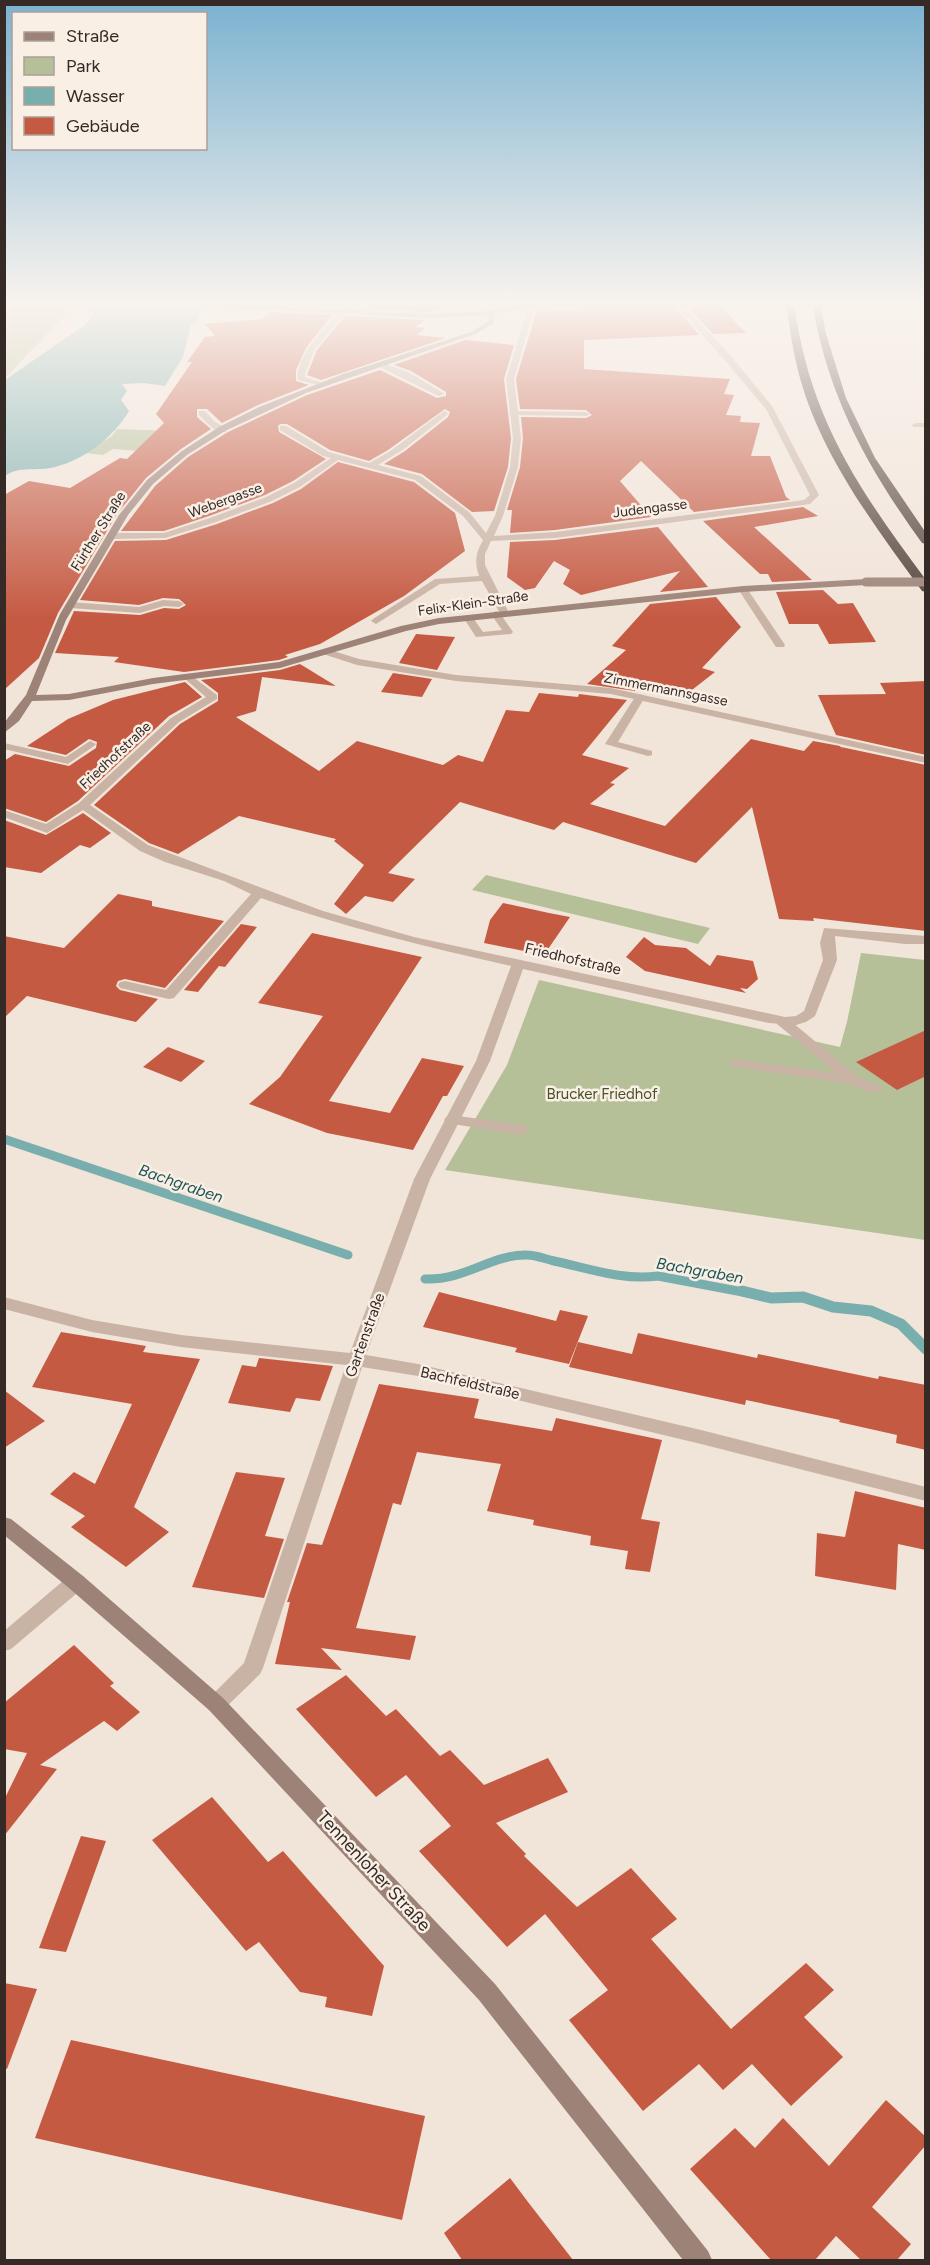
<svg xmlns="http://www.w3.org/2000/svg" width="930" height="2265" font-family="Figtree,sans-serif">
<rect width="100%" height="100%" fill="#f1e4d9"/>
<path fill="#b5c099" d="M5,307L70,310L5,378L4,307Z
M117,429L171,431L163,453L113,449L103,455L86,453L112,436Z
M486,875L710,928L698,944L472,890Z
M861,953L925,960V1240L445,1170L507,1065L539,980L840,1047L847,1022Z"/>
<path fill="#78aead" d="M102,301H209L195,324H191L183,357L165,386L144,383L122,384L127,391L121,400L129,411C113,438 85,459 55,467C38,472 19,465 5,476V380L86,324Z"/>
<path fill="#f1e4d9" d="M99,301H212L208,308L96,305Z"/>
<g fill="none" stroke-linecap="round" stroke-linejoin="round">
<path stroke="#78aead" stroke-width="4.5" d="M90,310H96"/>
<path stroke="#78aead" stroke-width="9" d="M4,1139L348,1255
M425,1279C464,1281 492,1254 527,1255C536,1255 545,1259 554,1261C588,1268 623,1281 658,1276L748,1293"/>
<path stroke="#78aead" stroke-width="11" d="M742,1291L771,1298L803,1297L833,1307L871,1311L901,1324L926,1349"/>
</g>
<path fill="#c55a43" d="M593,301H670L699,335L584,340V369L730,379L724,394L734,395L726,415L741,416L740,422L760,423L751,456H770L786,497L790,500L694,512L641,461L620,481L651,517L555,530L510,533L512,510H507L520,467L523,438L521,417L586,418L592,415L586,410L520,409L516,379L538,307L563,310L592,306Z
M682,301H715L746,333L713,334Z
M374,302L413,305L418,303L446,304L436,311L427,312L370,309Z
M269,312L332,315L306,348L296,370V381L309,385L258,405L222,423L207,409H197V417L211,429L181,449L146,478L117,514L58,613L39,658L4,690V495L29,481L70,488L120,458L127,459L164,423L156,414L192,362H187L205,337L215,336L205,324L262,319Z
M345,316L425,320L415,327L425,328L416,335L446,338L321,380L307,375L317,350Z
M465,340L514,345L504,379L511,438L508,467L494,511L472,512L422,474L384,464L405,451L448,417L450,412L445,409L388,450L369,461L330,450L287,424H280L278,426L279,432L326,459L293,481L265,495L209,516L164,531H121L155,486L188,457L228,432L307,395L380,370L437,398L446,396V392L411,371L394,365Z
M338,462L414,482L455,513L465,551L404,596L320,644L285,655L288,657L279,660L184,672L114,662L119,657L55,653L74,611L140,615L164,608L179,609L186,605L179,599L163,598L139,605L80,600L115,541L166,540L217,524L273,503L301,489Z
M803,507L818,516L754,527L812,580L772,582L768,574H760L703,521Z
M658,527L708,587L660,592L680,571L581,595L563,584L570,570L554,561L535,588L525,590L507,577L510,542L555,540Z
M823,590L838,604L853,603L876,642L829,644L818,624H789L776,592Z
M716,597L741,627L702,668L715,672L688,693L642,682L635,691L587,684L626,650L612,646L650,604Z
M416,634L455,637L437,670L399,663Z
M300,664L336,686L262,677L256,711L236,717L319,771L357,741L443,765L458,755L483,762L506,710L529,712L539,693L578,697L579,694L627,700L582,755L629,768L610,783L615,784L590,804L665,826L751,739L804,751L813,741L840,746L843,750L841,747L926,765V931L813,918L814,921L779,919L752,807L696,863L563,822L554,830L460,802L388,873L415,879L393,902L365,896L346,914L334,904L364,865L334,841L336,839L239,816L178,854L149,843L94,805L180,724L218,701V693L201,680L280,670Z
M393,673L432,679L422,697L381,692Z
M926,681V755L836,735L818,695L886,694L880,683Z
M185,682L202,697L169,716L78,801L46,822L4,808V761L15,754L69,766L96,748L97,742L89,739L66,755L27,746L68,719L113,700Z
M83,813L111,833L90,848L80,845L41,873L4,867V820L46,835Z
M118,894L152,901V906L224,921L165,988L125,979L118,981L116,986L120,990L158,999L136,1022L27,996L4,1018V936L64,948Z
M503,903L549,913L570,917L544,955L484,943L490,920Z
M241,924L257,927L225,967L219,966L198,992L184,990Z
M312,933L422,957L329,1101L390,1113L422,1058L464,1066L447,1096H443L413,1150L327,1133L249,1104L280,1077L323,1016L258,1003Z
M644,937L655,945L686,948L710,966L717,955L753,961L758,979L747,989L740,988L746,993L645,971L626,957Z
M926,1030V1076L897,1090L856,1062Z
M168,1047L205,1061L181,1082L143,1067Z
M439,1292L556,1321L560,1310L588,1316L569,1364L515,1352L517,1348L423,1327Z
M61,1332L146,1346L143,1352L200,1359L134,1507L169,1532L126,1567L71,1527L85,1516L50,1494L74,1472L95,1484L132,1404L32,1387Z
M638,1333L757,1358L758,1354L878,1379L879,1376L926,1385V1450L896,1443L897,1435L839,1422L840,1420L746,1400L745,1405L569,1367L578,1342L632,1354Z
M259,1358L333,1366L320,1401L296,1398L290,1412L228,1403L242,1365L256,1367Z
M379,1384L479,1399L474,1418L552,1431L556,1418L662,1440L641,1519L660,1522L650,1572L625,1569L628,1551L590,1545L591,1536L533,1525L534,1520L487,1511L501,1464L417,1452L401,1505L393,1503L356,1628L416,1636L410,1660L321,1648L342,1670L275,1664L290,1602H287L307,1543L322,1545Z
M4,1390L45,1421L4,1448Z
M236,1472L285,1478L265,1536L284,1539L264,1598L192,1587Z
M855,1491L926,1508V1550L898,1544L896,1590L815,1576L817,1533L845,1537Z
M74,1645L114,1683L110,1686L140,1712L117,1731L104,1721L40,1765L57,1769L4,1836V1800L27,1753L4,1749V1703Z
M346,1675L386,1716L396,1709L440,1756L450,1750L484,1785L548,1758L568,1792L496,1823L526,1854L524,1856L577,1907L631,1868L677,1919L651,1939L731,2029L806,1963L834,1990L804,2017L843,2057L791,2106L752,2064L723,2090L699,2064L643,2111L569,2020L608,1990L545,1914L507,1947L419,1851L451,1826L406,1775L376,1797L296,1709Z
M212,1797L268,1862L283,1851L384,1966L372,2016L325,2007L327,1997L300,1992L259,1942L246,1951L152,1840Z
M81,1836L106,1841L66,1952L39,1948Z
M4,1983L37,1989L7,2069L4,2068Z
M71,2040L425,2116L402,2220L35,2138Z
M886,2100L926,2137V2145L872,2207L911,2244L897,2260H861L836,2236L815,2260H771L690,2169L735,2128L755,2148L783,2118L829,2166Z
M510,2178L528,2202L573,2260H462L444,2233Z"/>
<g fill="none" stroke-linecap="round" stroke-linejoin="round">
<path fill="#c9b3a5" fill-rule="evenodd" d="M271,301H278L271,308H267Z
M407,301H417L414,303Z
M591,301L592,304L563,308L536,304Z
M199,411H205L215,422L226,428V432C214,432 207,423 199,415Z
M513,411L586,412L590,414L586,416L510,415L509,413Z
M916,423H926V427H913L912,425Z
M740,587H746L785,645L784,647H776L738,589Z
M163,600L179,601L184,604L179,607L164,606L140,613L70,608L65,605L70,602L139,607Z
M496,611L499,612L513,632L511,634L476,637L463,617L471,615L483,632L502,630L491,614Z
M640,694L645,697L618,742L652,751V755L648,756L605,744L635,697Z
M90,741L96,744L94,746L68,764L4,749V743L66,757Z
M782,1017L787,1018L858,1077L880,1086L882,1089L880,1092H870L850,1084L731,1066L729,1063L731,1060L736,1059L836,1073L777,1024L775,1021Z
M451,1115L523,1125L530,1130L523,1135L446,1123L444,1120L446,1117Z"/>
<path fill="#c9b3a5" fill-rule="evenodd" d="M348,301H355L315,349L305,374V377L326,384L322,386L298,380C293,357 334,318 348,301Z
M672,301H679L729,354L772,406L819,495L810,504L555,538L491,541L485,554V565L509,613L507,615H501L482,581L440,584L376,624L371,621L373,619L435,579L479,576C474,561 476,553 483,540L463,516L415,480L338,460L300,487L272,501L216,522L165,538L112,539L108,536L112,533H164L210,518L266,497L294,483L331,458L323,456L280,430V426H286L329,452L369,463L389,452L444,411L448,413L447,415L404,449L378,465L421,476L469,512L486,533L495,516L510,467L513,438L506,379L529,306L532,304L535,306L514,379L521,438L518,467L503,516L494,536L555,532L804,500L810,495L766,409L723,358Z
M381,362L410,373L445,394L438,396L378,366Z
M327,649L359,659L456,675L611,688L926,757V763L611,694L456,681L357,665L323,654L322,652Z
M189,674L217,695V699L179,722L90,805L148,845L323,911L414,937L785,1017L796,1016L804,1011L823,960L820,943L824,928L926,936V944H905L835,936L837,960L815,1016L806,1022L796,1025L769,1023L523,969L490,1061L430,1179L366,1355L418,1364L701,1430L926,1487V1501L701,1444L418,1376L362,1367L263,1668L260,1674L223,1710L216,1713L209,1710L206,1704L209,1698L244,1663L346,1365L181,1347L92,1332L4,1309V1297L92,1320L181,1335L350,1353L414,1179L476,1061L511,966C426,947 343,927 261,898L174,998L169,999L120,988L118,985L120,982L125,981L166,990L251,894L224,881L165,862L140,851L83,810L47,833L4,817V810L46,824L79,803L171,718L206,697L185,679L184,677Z
M76,1574L83,1576L86,1582L83,1588L11,1649L4,1651V1631L69,1576Z"/>
<path fill="#9c8277" fill-rule="evenodd" d="M95,301H146L427,314L489,311L540,301H554L494,314V323L475,334L306,393L225,431L187,455L153,484L128,515L66,620L36,695L69,694L153,678L279,662L401,626L439,618L743,586L866,579L871,582L866,585L743,592L439,624L406,631L280,668L153,684L69,700L32,701L19,721L4,733V723L26,695L60,614L119,515L147,480L182,451L219,427L259,407L343,374L471,332L489,321L487,315L427,318Z
M4,1517L11,1519L83,1576L223,1698L495,1984L708,2251L712,2260H683L479,2000L209,1710L69,1588L4,1535Z"/>
<path fill="#55433d" fill-rule="evenodd" d="M786,301H794C808,416 859,490 926,580V592L922,591C875,526 822,457 800,378C793,352 789,327 786,301Z
M812,301H820L826,334L846,398L875,458L926,533V544L922,543C867,467 827,395 812,301Z"/>
<path stroke="#9c8277" stroke-width="9" d="M866,582H926"/>
</g>
<linearGradient id="sky" x2="0" y2="1"><stop stop-color="#7bb2d0"/><stop offset="0.49" stop-color="#f9f3ee"/><stop offset="1" stop-color="#f9f3ee" stop-opacity="0"/></linearGradient>
<rect width="930" height="618" fill="url(#sky)"/>
<g text-anchor="middle" stroke-width="5" stroke-linejoin="round" paint-order="stroke">
<g font-size="14" fill="#352a26" stroke="#f9efe5">
<text transform="translate(225 500) rotate(-20)" y="5">Webergasse</text>
<text transform="translate(650 508) rotate(-7)" y="5">Judengasse</text>
<text transform="translate(98 531) rotate(-58)" y="5">Fürther Straße</text>
<text transform="translate(473 603) rotate(-8)" y="5">Felix-Klein-Straße</text>
<text transform="translate(666 689) rotate(11)" y="5">Zimmermannsgasse</text>
<text transform="translate(115 755) rotate(-43)" y="5">Friedhofstraße</text>
</g>
<g font-size="15" fill="#352a26" stroke="#f9efe5">
<text transform="translate(573 959) rotate(13)" y="5">Friedhofstraße</text>
<text transform="translate(365 1335) rotate(-70)" y="5">Gartenstraße</text>
<text transform="translate(470 1383) rotate(13)" y="5">Bachfeldstraße</text>
</g>
<g font-size="15" fill="#46532a" stroke="#f9efe5">
<text x="602" y="1099">Brucker Friedhof</text>
</g>
<g font-size="16" font-style="italic" fill="#1c5556" stroke="#f9efe5">
<text transform="translate(181 1183) rotate(19)" y="6">Bachgraben</text>
<text transform="translate(700 1270) rotate(10)" y="6">Bachgraben</text>
</g>
<g font-size="18" fill="#352a26" stroke="#f9efe5">
<text transform="translate(374 1871) rotate(47)" y="6">Tennenloher Straße</text>
</g>
</g>
<rect width="930" height="2265" fill="none" stroke="#352a26" stroke-width="12"/>
<rect x="12" y="12" width="195" height="138" fill="#f9efe5" stroke="#aba099" stroke-width="1.5"/>
<rect x="24" y="32" width="30" height="9" fill="#9c8277" stroke="#aba099" stroke-width="1.5"/>
<text x="66" y="42" font-size="18" fill="#352a26">Straße</text>
<rect x="24" y="57" width="30" height="18" fill="#b5c099" stroke="#aba099" stroke-width="1.5"/>
<text x="66" y="72" font-size="18" fill="#352a26">Park</text>
<rect x="24" y="87" width="30" height="18" fill="#78aead" stroke="#aba099" stroke-width="1.5"/>
<text x="66" y="102" font-size="18" fill="#352a26">Wasser</text>
<rect x="24" y="117" width="30" height="18" fill="#c55a43" stroke="#aba099" stroke-width="1.5"/>
<text x="66" y="132" font-size="18" fill="#352a26">Gebäude</text>
</svg>
